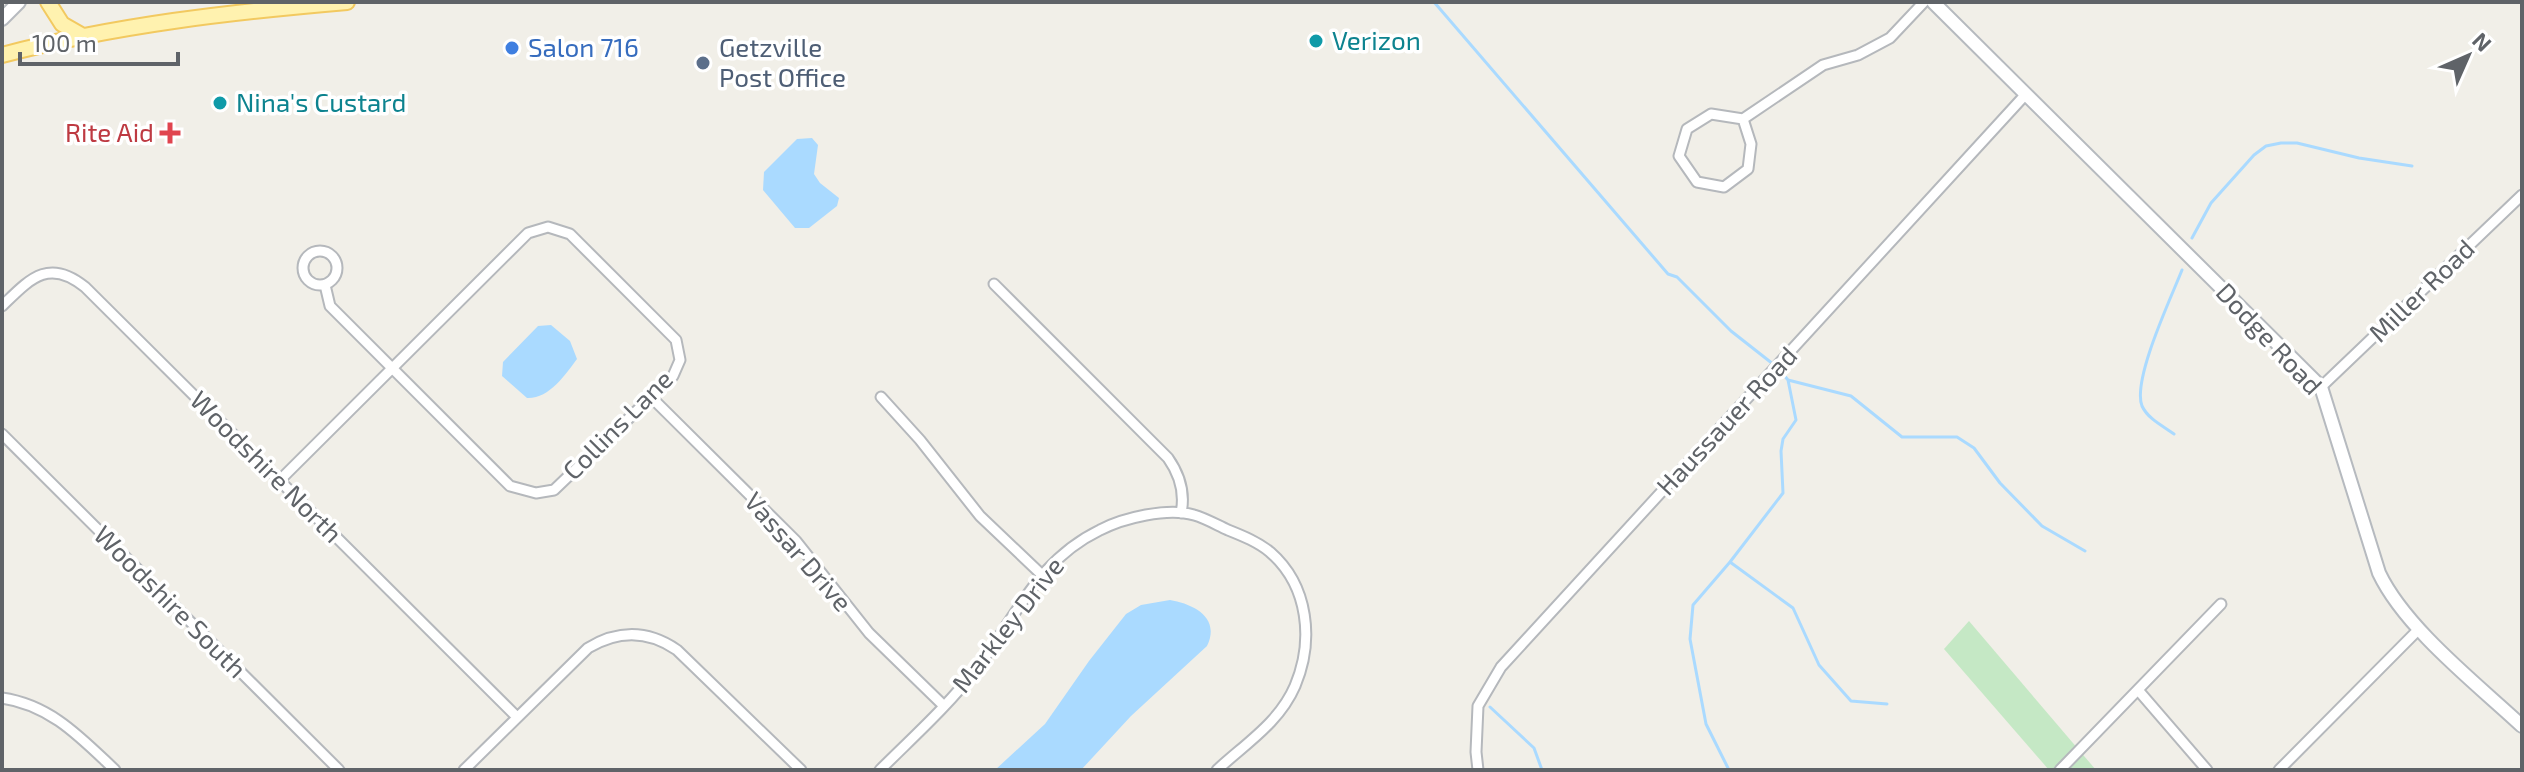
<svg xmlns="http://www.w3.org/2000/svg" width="2524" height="772" font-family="'Exo 2',sans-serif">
<rect width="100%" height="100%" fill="#f1efe8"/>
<path fill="#c5e8c5" d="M1969,621L2096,770H2049L1944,649Z"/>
<path fill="#aadaff" d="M812,138L818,145L814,174L820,183L839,198L837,206L809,228H795L763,190L764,172L797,139Z
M551,325L570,341L577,359C565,375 549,399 527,398L502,376L503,362L538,326Z
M1170,600C1193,604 1221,617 1207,646L1131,716L1081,770H995L1045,724L1089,661L1126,614L1141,605Z"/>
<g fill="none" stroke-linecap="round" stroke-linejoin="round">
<path stroke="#aadaff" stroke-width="3" d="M1434,2L1668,274L1677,277L1731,331L1773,364
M2192,238L2211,203L2254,155L2266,146L2281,143H2297L2359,158L2412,166
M1788,380L1851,396L1902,437H1957L1974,448L2000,483L2042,526L2085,551
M2174,434C2163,426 2148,419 2142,406C2132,380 2171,298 2182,270
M1730,562L1793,608L1819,665L1851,701L1887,704
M1490,707L1534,748L1542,770
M1729,770L1706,724L1690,639L1693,605L1730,562L1783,493L1781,451L1783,439L1796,420L1788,380L1779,369"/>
<g stroke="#b5b8bc" stroke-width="13">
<path id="street" d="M1743,119L1751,144L1748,169L1724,187L1697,182L1679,156L1687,129L1711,114L1743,119L1823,65L1858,55L1890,38L1924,2
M303 268a17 17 0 1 1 34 0a17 17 0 1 1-34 0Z
M994,284L1168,458C1180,475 1185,494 1181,513
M2,306C29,280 48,257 85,287L517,717
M2321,387L2522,195
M881,397L920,440L980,516L1041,574
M652,398L796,541L869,633L944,706
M2,434L339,770
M280,480L528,233L548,227L570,234L676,340L680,360L673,376L554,490L536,493L510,486L330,306L325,285
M2138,690L2207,770
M2,698C51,705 81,738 115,770
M464,770L588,648C618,630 648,630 677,650L801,770
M880,770C913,737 948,706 976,669C1017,617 1036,561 1100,530C1123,518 1168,507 1194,515C1205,518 1217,525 1228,530C1243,536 1258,542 1270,552C1309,586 1314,641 1295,686C1279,723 1245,744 1217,770
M1478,770L1476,752L1478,706L1501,667L2026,94
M2060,770L2221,604
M2279,770L2419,629"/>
</g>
<g stroke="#b6babf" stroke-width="16">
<path id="secondary" d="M1933,2L2321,387L2379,573C2405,628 2477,684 2522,726
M2,19L19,2"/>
</g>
<g stroke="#f2c960" stroke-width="18">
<path id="primary" d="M48,2L62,24L83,36
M2,55C115,25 231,12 347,2"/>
</g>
<use href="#street" stroke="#fff" stroke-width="9"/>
<use href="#secondary" stroke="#fff" stroke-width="12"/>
<use href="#primary" stroke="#fff2af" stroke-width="14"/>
</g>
<g fill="#0f9aa8" stroke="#fff" stroke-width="3">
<circle cx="1316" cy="41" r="8"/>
<circle cx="220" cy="103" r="8"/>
</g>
<circle fill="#3f7fe0" stroke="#fff" stroke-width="3" cx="512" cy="48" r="8"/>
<circle fill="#5c6f8a" stroke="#fff" stroke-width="3" cx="703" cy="63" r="8"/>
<path fill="#e0444e" stroke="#fff" stroke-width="3" d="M166 121h8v8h8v8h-8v8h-8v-8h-8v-8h8z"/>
<g text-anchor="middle" stroke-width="7" stroke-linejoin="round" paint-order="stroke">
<g font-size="26" fill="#0d838f" stroke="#fff" text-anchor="start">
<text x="1332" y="50">Verizon</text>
<text x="236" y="112">Nina's Custard</text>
</g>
<g font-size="26" fill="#366cbe" stroke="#fff" text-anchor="start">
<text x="528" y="57">Salon 716</text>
</g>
<g font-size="26" fill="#4e5e75" stroke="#fff" text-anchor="start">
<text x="719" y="57">Getzville<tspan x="719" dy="30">Post Office</tspan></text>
</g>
<g font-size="26" fill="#be3a42" stroke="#fff" text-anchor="end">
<text x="154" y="142">Rite Aid</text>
</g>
<g font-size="26" fill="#5f6368" stroke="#fff">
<text transform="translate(2422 291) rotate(-44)" y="9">Miller Road</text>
<text transform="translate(2269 339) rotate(47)" y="9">Dodge Road</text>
<text transform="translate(1727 421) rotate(-47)" y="9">Haussauer Road</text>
<text transform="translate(618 425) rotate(-45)" y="9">Collins Lane</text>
<text transform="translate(266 467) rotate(45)" y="9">Woodshire North</text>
<text transform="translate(798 552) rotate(49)" y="9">Vassar Drive</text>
<text transform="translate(170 602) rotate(45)" y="9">Woodshire South</text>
<text transform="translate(1008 625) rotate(-52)" y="9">Markley Drive</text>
</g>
</g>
<rect width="2524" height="772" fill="none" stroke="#5f6368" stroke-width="8"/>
<g transform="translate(2468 56) rotate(45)" stroke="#ffffff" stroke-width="6" paint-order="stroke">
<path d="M0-6L14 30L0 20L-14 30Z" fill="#5f6368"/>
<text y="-12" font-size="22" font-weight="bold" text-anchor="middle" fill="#5f6368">N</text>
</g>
<path d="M20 52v12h158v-12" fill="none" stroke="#5f6368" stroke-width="4"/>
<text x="32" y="52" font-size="24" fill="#5f6368" stroke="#ffffff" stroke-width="6" paint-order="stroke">100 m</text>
</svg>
